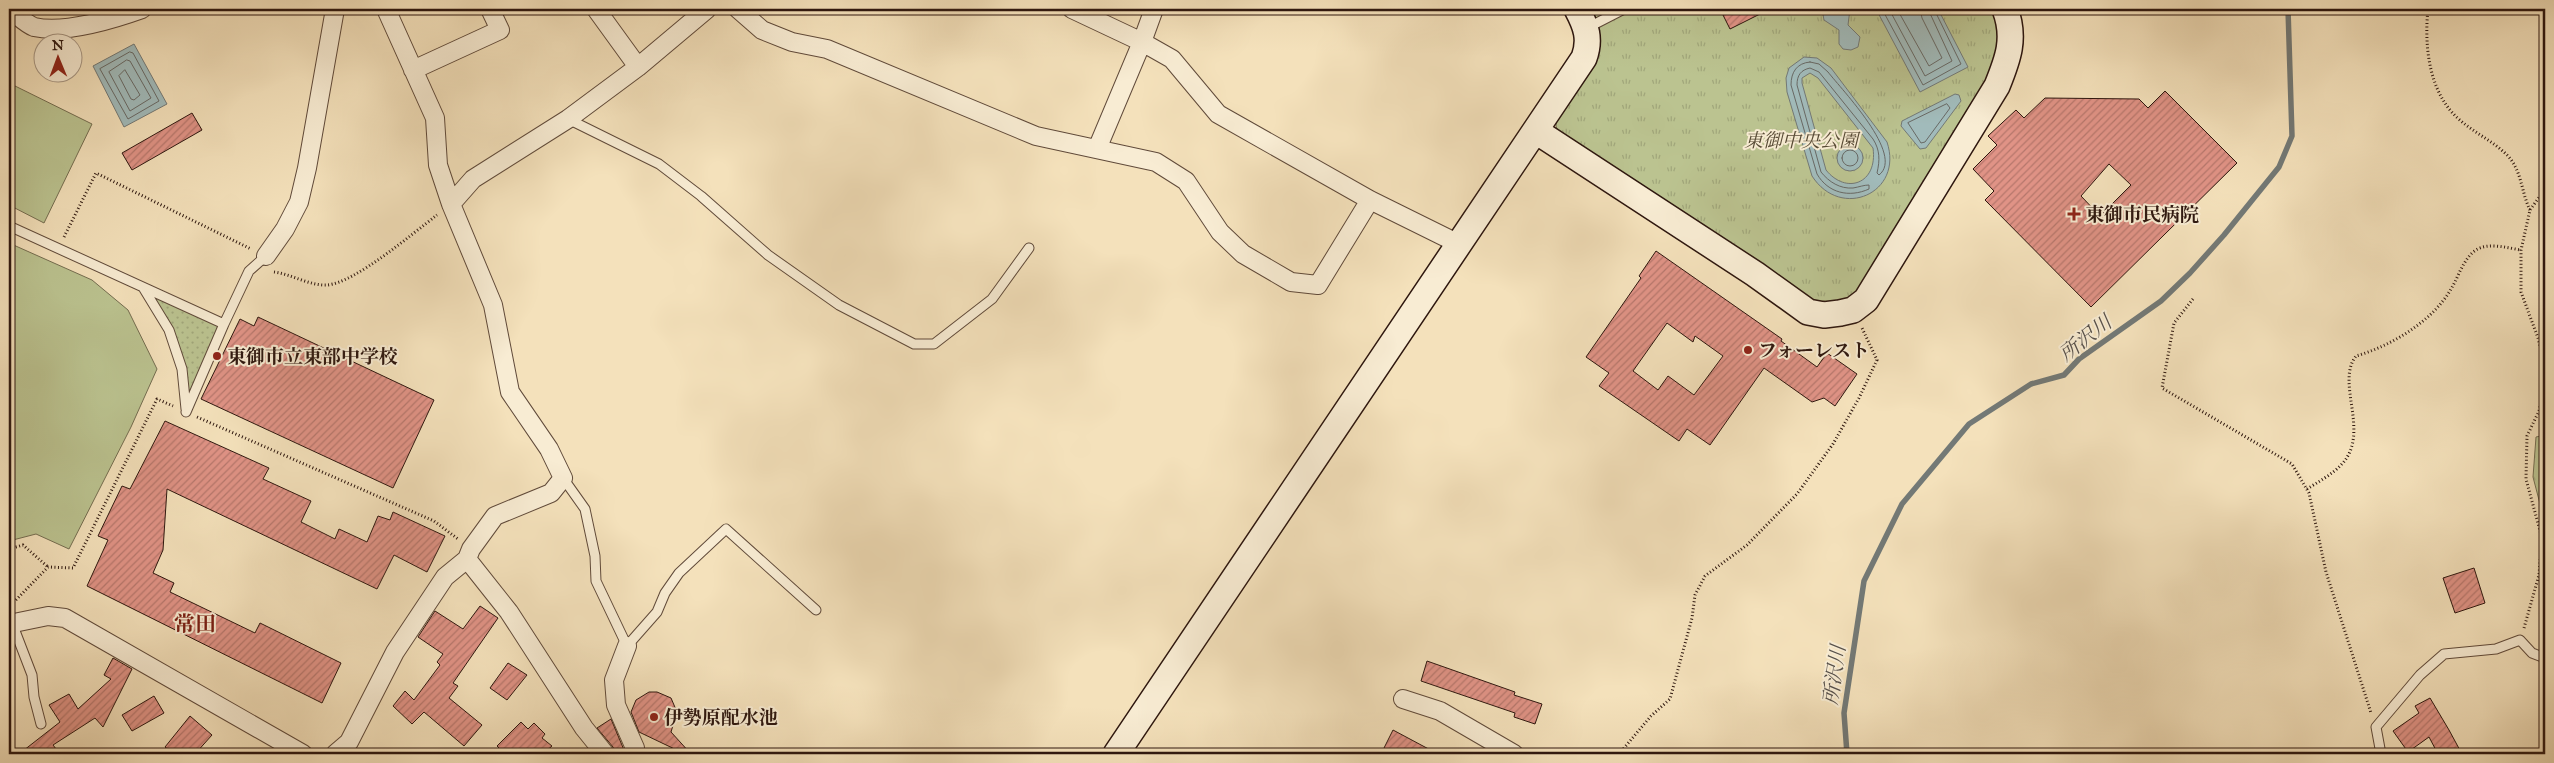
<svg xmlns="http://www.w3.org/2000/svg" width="2554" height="763" font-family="'IM FELL Great Primer','Noto Serif JP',serif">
<defs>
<pattern id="grass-tufts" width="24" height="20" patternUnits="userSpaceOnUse" patternTransform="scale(1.25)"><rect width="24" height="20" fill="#bbc390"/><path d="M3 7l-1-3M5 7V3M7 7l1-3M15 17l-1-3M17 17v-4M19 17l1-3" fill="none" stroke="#a1a77b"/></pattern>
<pattern id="forest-crowns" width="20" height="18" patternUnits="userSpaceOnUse" patternTransform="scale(1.25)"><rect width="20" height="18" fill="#bbc390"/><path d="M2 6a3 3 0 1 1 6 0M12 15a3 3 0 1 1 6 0" fill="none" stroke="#a1a77b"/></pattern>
<pattern id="garden-dots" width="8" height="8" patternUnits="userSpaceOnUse" patternTransform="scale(1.25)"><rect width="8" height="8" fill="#bbc390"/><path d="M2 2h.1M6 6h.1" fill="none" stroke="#a1a77b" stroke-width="1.8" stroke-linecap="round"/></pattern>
<pattern id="building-hatch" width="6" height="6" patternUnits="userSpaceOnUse" patternTransform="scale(1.25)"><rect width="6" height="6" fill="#e09386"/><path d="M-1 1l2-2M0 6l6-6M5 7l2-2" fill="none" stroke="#b6776c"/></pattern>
</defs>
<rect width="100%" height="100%" fill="#f4e1bb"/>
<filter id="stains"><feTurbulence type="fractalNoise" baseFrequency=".004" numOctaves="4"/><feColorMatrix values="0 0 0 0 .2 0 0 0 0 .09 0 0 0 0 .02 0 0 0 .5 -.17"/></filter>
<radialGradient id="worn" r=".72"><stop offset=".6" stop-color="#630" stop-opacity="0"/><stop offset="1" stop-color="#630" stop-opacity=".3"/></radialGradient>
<path fill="url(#grass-tufts)" stroke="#746d50" d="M1584,9H1993L2003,39L2000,58L1866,283L1848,301L1811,304L1559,135L1556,126L1557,115Z"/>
<path fill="url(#forest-crowns)" stroke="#746d50" d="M2545,435V523L2533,477L2536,437Z"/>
<path fill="url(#garden-dots)" stroke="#746d50" d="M144,289L224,324L186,412L182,369L169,330Z"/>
<path fill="#bbc390" stroke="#746d50" d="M9,83L92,124L44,223L9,205Z
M9,243L92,280L128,310L157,369L131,427L69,549L36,534L9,541Z"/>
<path fill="#a1bbbb" stroke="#737976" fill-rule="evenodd" d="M1822,9H1850L1848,25L1860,37L1858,47L1851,50L1843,49L1839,44V30L1824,20Z
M1876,9H1938L1968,67L1920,92Z
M134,44L167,104L124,127L93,66Z
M1804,57L1817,58L1831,68L1887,142C1904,193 1841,221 1812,176L1787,92L1786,78L1789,68ZM1810,73L1818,78L1873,148C1878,184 1846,195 1826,170L1802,83V78Z
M1955,94L1959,95L1961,101L1926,148L1920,149L1901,126L1902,121Z
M1837 158a13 13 0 1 1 26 0a13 13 0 1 1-26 0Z"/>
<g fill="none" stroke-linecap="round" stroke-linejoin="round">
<path stroke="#686965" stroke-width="1" d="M1882,9L1923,85L1961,64L1934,9
M1889,9L1925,76L1952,61L1928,9
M1897,9L1929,66L1942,58L1922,18L1920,9
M130,52L133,53L159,101L128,119L100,69Z
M127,60L130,61L151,98L130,111L109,72Z
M1810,62L1819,64L1828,72C1842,90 1905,155 1879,175L1877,173C1880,160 1880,150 1873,139L1819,72L1810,68C1801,70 1797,75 1797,85L1821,172C1829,182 1840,189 1853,188C1859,187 1864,185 1869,185V189C1849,198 1828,193 1817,174L1791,85C1791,72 1797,63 1810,62Z
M125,70L140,95L134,100L131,99L119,76Z
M1947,104L1950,108L1925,142L1921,143L1908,123Z
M1842 158a8 8 0 1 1 16 0a8 8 0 1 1-16 0Z"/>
<path stroke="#737976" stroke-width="5.5" d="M1847,754L1844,713L1864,581L1902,504L1969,424L2031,384L2064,375L2079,359L2161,301L2190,273L2224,235L2279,167L2292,136L2288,9"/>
</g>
<path fill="url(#building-hatch)" stroke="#2e170f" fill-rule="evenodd" d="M1720,9H1770L1730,29Z
M2165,91L2237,163L2091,307L1985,200L1994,191L1973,169L1997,145L1988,136L2016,110L2024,118L2045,98L2139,99L2148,108ZM2109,164L2131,185L2100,216L2081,196Z
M192,113L202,130L132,170L122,153Z
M1656,251L1782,339L1781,341L1817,367L1827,353L1857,374L1835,406L1824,398L1812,402L1764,368L1710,445L1687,429L1679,441L1599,386L1609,373L1586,357L1641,278L1639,276ZM1667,323L1693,342L1695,336L1723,356L1694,395L1668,376L1658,390L1633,371Z
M258,317L434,400L393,488L201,399L240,319L254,326Z
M165,421L269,468L263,479L311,501L301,522L335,539L339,529L367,542L378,516L390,520L393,512L445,536L427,572L394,555L377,589L167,489L163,550L153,573L174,583L170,592L255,633L260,623L341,663L322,703L87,586L108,540L98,536L122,486L130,489Z
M2474,568L2485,603L2455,613L2443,578Z
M480,606L498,618L453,683L458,686L449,698L482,725L464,746L424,712L412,724L393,706L405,691L414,700L440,665L437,662L443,654L418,637L435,611L463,629Z
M113,658L132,669L103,727L95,718L53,745L60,754H19L60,722L49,705L69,694L78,709L111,679L104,675Z
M1427,661L1515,692L1514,695L1542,704L1535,724L1514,717L1515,713L1421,681Z
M508,663L527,675L507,700L490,688Z
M649,692H657L671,698L677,712L671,732L691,754H685L639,732L631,712L636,700Z
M154,696L164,713L132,731L122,715Z
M2430,698L2449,730L2462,754H2438L2429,737L2408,752L2393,731L2419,713L2415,706Z
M190,716L212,735L195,754H174L165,747Z
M611,719L624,750V754H615L613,747L597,728Z
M521,722L528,729L534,723L545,734L542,738L552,746L543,754H505L497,746Z
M1393,730L1438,754H1395L1384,748Z"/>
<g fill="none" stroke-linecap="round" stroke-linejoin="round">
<g stroke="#604a3a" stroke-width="11">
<path id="lane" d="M1587,28L1624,9
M568,119L659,164L701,196L768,255L839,305L914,344H934L992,299L1029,248
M9,226L224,324L186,412
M144,289L169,330L182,369L186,409
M224,324L249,271L266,256
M563,478L585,509L595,556L596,581L627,646L657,612L665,593L679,573L726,529L816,610
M12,623L32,675L34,697L41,724
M2381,754L2376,727L2420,675L2444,654L2496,649L2520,640L2532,653L2545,658"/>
</g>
<g stroke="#604a3a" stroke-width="20">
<path id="street" d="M9,9C16,14 26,24 34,27C64,34 114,19 142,9
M596,9L638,67
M738,9L762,30L792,42L827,49L1036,136L1156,162L1186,181L1220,232L1243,254L1291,282L1318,285L1370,200
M1072,9L1142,42L1154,9
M413,70L500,30L490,9
M1097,149L1142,42L1172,59L1218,114L1370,200L1459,244
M451,204L473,179L568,119L638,67L707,9
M266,256L285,229L299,202L307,168L335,9
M467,559L509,612L584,728L605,754
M9,624L48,616L65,618L303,754
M627,646L614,680L616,705L635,748V754
M1403,699L1440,711L1514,754
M335,754L349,742L395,652L445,577L467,559L471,549L495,516L551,493L563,478L549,449L510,392L493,305L451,204L438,165L435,118L386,9"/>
</g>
<g stroke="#2e170f" stroke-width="28">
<path id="secondary" d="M1536,131L1755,274L1808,312L1824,315L1840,313L1853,310L1866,300L1997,86C2008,59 2016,38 2005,9
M1116,754L1584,58C1591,39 1586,26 1577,9"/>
</g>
<path stroke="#2e170f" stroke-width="3" stroke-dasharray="1 2.5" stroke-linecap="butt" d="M2428,9C2424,47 2429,95 2461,121C2475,133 2494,142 2507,155C2522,170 2521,192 2530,210
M2545,189L2530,210L2521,250V292L2538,338L2545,366
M64,237L96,173L251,249
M274,272C291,274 310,286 327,285C355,283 413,233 437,215
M2193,299L2174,323L2162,388L2292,464L2309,493L2326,572L2371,713
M197,417L434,521L458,539
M2307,489C2318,482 2333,474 2342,464C2371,432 2335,383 2356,356C2391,346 2433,321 2451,289C2459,276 2463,259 2476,250C2488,242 2508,248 2521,250
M9,549L23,545L48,567
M11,605L48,567L73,568L157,399L173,406
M2524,628L2539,575L2542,538L2526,479L2527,436L2539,411L2545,384
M1619,754L1651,716L1670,699L1692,618L1695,595L1705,576L1747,545L1797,494L1833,444L1859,398L1877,360L1862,328"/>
<use href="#lane" stroke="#f8ecd3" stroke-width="9"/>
<use href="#street" stroke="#f8ecd3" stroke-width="18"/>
<use href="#secondary" stroke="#f8ecd3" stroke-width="25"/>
</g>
<g fill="#8f2418" stroke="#f8ecd3" stroke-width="2">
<path d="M2071.5 206.5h5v5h5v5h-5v5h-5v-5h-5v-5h5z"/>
<circle cx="1748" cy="350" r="5"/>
<circle cx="217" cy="356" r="5"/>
<circle cx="654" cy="717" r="5"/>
</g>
<g text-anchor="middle" stroke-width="4" stroke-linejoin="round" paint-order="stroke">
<g font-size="19" font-style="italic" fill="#584b36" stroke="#f8ecd3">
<text x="1801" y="147">東御中央公園</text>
</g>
<g font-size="19" font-weight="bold" fill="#2e170f" stroke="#f8ecd3" text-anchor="start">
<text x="2085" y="221">東御市民病院</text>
<text x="1758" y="357">フォーレスト</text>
<text x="227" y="363">東御市立東部中学校</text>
<text x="664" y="724">伊勢原配水池</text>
</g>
<g font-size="20" font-style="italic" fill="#56504b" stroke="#f8ecd3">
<text transform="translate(2085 338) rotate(-38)" y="7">所沢川</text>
<text transform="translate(1834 675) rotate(-82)" y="7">所沢川</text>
</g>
<g font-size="21" font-weight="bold" fill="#7a1f14" stroke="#f8ecd3">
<text x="195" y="631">常田</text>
</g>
</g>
<rect width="2554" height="763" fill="none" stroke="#f4e1bb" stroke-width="30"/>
<rect x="10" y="10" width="2534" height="743" fill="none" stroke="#2e170f" stroke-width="2.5"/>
<rect x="15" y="15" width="2524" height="733" fill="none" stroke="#2e170f"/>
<g transform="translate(58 58) rotate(359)"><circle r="24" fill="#f8ecd3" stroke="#a79785"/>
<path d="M0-4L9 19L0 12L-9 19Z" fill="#8f2418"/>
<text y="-8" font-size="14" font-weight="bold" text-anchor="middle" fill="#2e170f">N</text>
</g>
<rect width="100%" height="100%" filter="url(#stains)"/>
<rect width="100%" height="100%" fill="url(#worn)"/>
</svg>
